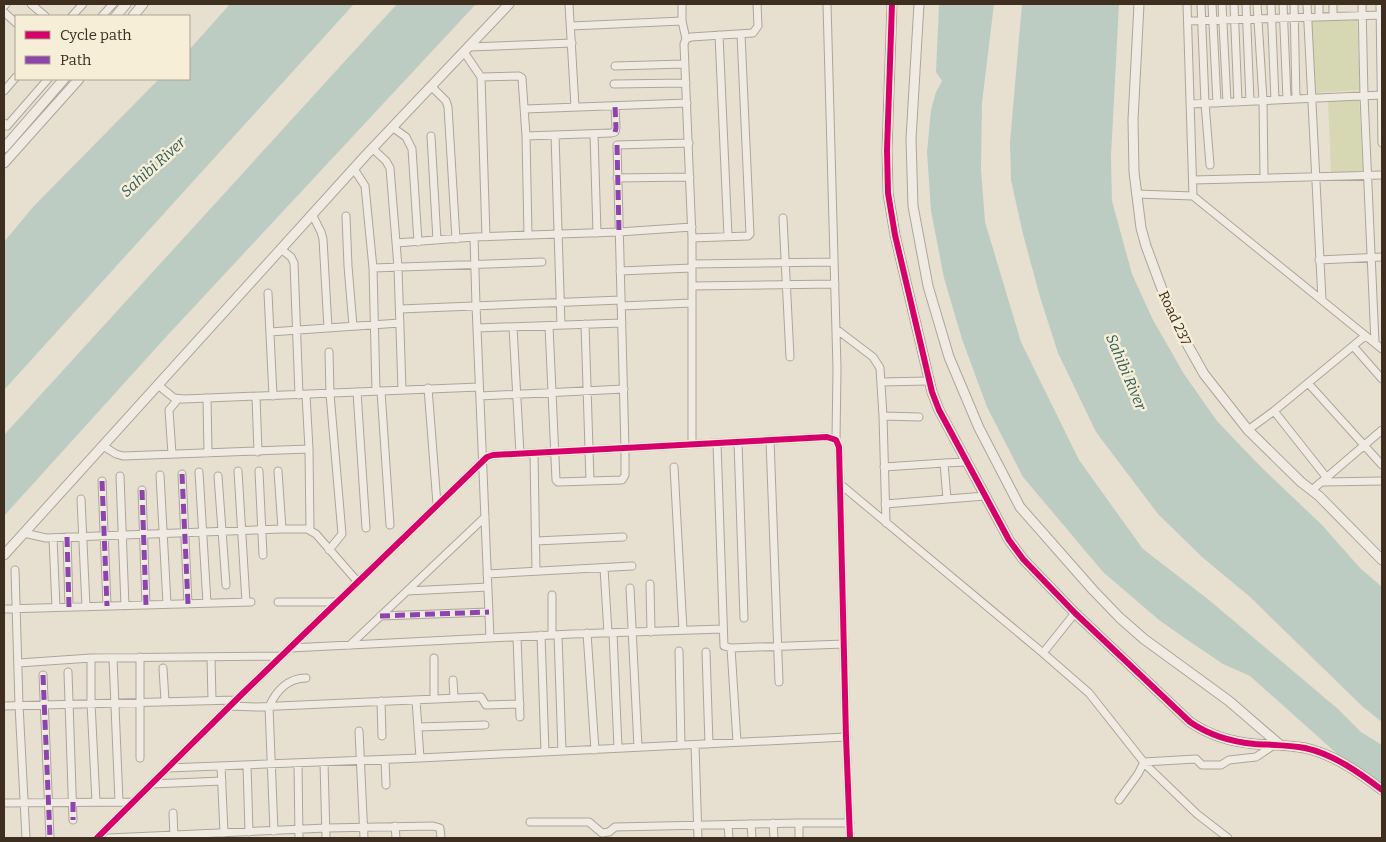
<svg xmlns="http://www.w3.org/2000/svg" width="1386" height="842" font-family="Bitter,serif">
<rect width="100%" height="100%" fill="#e7e0d1"/>
<path fill="#d6d7b3" d="M1357,19L1360,90L1314,93L1311,21Z
M1359,99L1363,171L1331,173L1328,101Z"/>
<path fill="#bcccc2" d="M230,4H354L4,390V242L33,207L159,79H189V50Z
M397,4H476L166,337L4,516V435Z
M939,4H994L982,103L981,170L985,222L1021,342L1079,460L1143,549L1209,600L1338,709L1361,732L1382,745V786L1344,760L1250,676L1223,664L1186,639L1159,620L1103,572L1023,477L987,407L962,339L944,278L931,211L927,152L931,110L936,92L942,81L936,72Z
M1022,4H1119L1111,156L1112,201L1132,274L1153,320L1184,374L1217,421L1262,468L1322,525L1360,568L1382,587V722L1363,707L1249,596L1202,557L1158,514L1096,432L1058,353L1040,297L1023,234L1011,180L1010,142Z"/>
<g fill="none" stroke-linecap="round" stroke-linejoin="round">
<g stroke="#ada599" stroke-width="9">
<path id="minor" d="M31,4L45,16
M569,4L575,107
M682,4V21L686,39
M827,4L837,368L836,440
M1187,4L1193,196
M1201,4L1205,103L1210,165
M1212,4L1217,103
M1222,4L1227,102
M1234,4L1238,102
M1246,4L1250,101
M1257,4L1263,100L1264,178
M1271,4L1275,100
M1283,4L1287,99
M1294,4L1296,99
M1307,4L1322,300
M1319,4V17
M1333,4V16
M1362,4L1364,96L1375,343
M1380,4L1382,143
M4,6L6,4
M4,12L16,23
M72,16L83,4
M102,16L113,4
M1188,21L1382,15
M571,26L682,21
M719,35L728,236
M469,47L572,43
M464,52L481,77L486,237
M615,66L684,64
M481,77L519,76L522,78L526,136L528,235
M614,84L686,83
M431,86L446,101L448,107L456,239
M4,91L16,77
M1190,104L1382,95
M525,109L687,103
M4,123L7,126L48,79
M392,127L406,137L412,149L418,242
M594,134L597,233
M555,135L561,325
M431,136L437,240
M526,136L611,133L615,132L616,128L615,106
M372,148L386,161L390,168L398,267L402,390
M354,169L365,186L373,268L376,391
M617,178L690,177
M1193,180L1382,175
M1136,194L1193,196L1382,349
M312,214L321,232L323,239L328,328
M346,216L348,266L353,326
M783,218L790,357
M474,237L476,305L490,638
M692,238L748,236L750,234L741,34
M396,243L474,237L619,232L692,227
M281,249L291,257L294,263L299,395
M1319,260L1382,257
M692,264L834,262
M373,268L542,262
M620,271L692,268
M692,286L835,284
M268,293L273,396
M621,306L692,303
M400,309L621,300
M585,324L590,481
M549,326L556,480L558,482L622,480L625,475V449L617,145L689,143
M513,327L520,454
M477,328L622,323
M836,329L873,357L880,368L883,416L886,523
M270,332L400,323
M1353,346L1382,379
M329,352L330,394L342,534L329,550
M881,382L928,381
M1308,383L1382,465
M158,385L174,398L184,399L479,387
M428,388L437,504
M381,391L390,525
M357,392L366,528
M306,395L309,449L310,530
M480,396L624,389
M256,397L258,452
M207,398L208,453
M1274,411L1327,478
M883,416L919,417
M1248,430L1274,411L1365,336
M770,440L779,682
M738,442L744,618
M717,443L724,646L731,648L844,644
M692,444V238L684,44L686,39L691,37L753,33L758,26L757,4
M103,446L116,454L123,456L309,449
M534,453L536,571
M172,454L169,410L178,399
M674,467L683,630
M884,467L944,463
M238,471L246,602
M259,471L263,555
M278,471L282,529
M199,472L207,603
M182,474L188,604
M160,475L167,604
M120,476L125,606
M218,476L226,585
M102,481L107,606
M1323,482L1382,481
M840,484L1043,653
M142,490L146,605
M1312,490L1382,430
M81,499L86,607
M947,499L944,463L966,462
M885,504L985,496
M24,533L46,538L282,529H307L316,534L357,581
M67,537L69,607
M53,538L56,607
M536,541L623,537
M604,568L608,633
M15,570L19,705L26,838
M487,574L632,566
M650,584L651,632
M630,588L638,747
M407,591L488,587
M552,595V635
M278,602H336
M4,609L251,602
M1075,613L1043,653L1089,693L1146,765L1197,814L1228,838
M380,616L489,612
M587,633L595,750
M613,633L618,748
M541,635L545,752
M558,635L562,751
M517,637L520,717
M350,645L485,517
M290,648L572,634L723,629
M731,648L737,742
M679,651L681,745
M706,652L709,744
M140,657V758
M211,657L212,700
M91,658V703L96,802
M113,658L119,802
M19,663L91,658L281,656
M163,668L165,701
M68,672L73,820
M43,675L50,838
M453,680L454,698
M434,698V658
M416,700L420,758
M381,701L382,736
M4,706L236,700
M230,706L256,707L481,697L486,705L520,704
M418,727L485,725
M359,731L364,838
M695,745L698,838
M385,760L386,785
M324,762L326,838
M298,763L299,838
M247,765L249,832
M221,766L224,833
M168,768L420,758L846,737
M152,784L222,781
M1119,800L1138,774L1144,762L1196,759L1202,765H1221L1229,760L1256,757L1274,745
M4,803L133,802
M173,813L174,838
M530,822H589L602,833L609,832L615,827L799,823H850
M773,823L774,838
M799,823V838
M751,824L752,838
M728,825L729,838
M395,826L396,838
M274,831L269,707C276,691 288,678 306,678
M97,838L240,696L487,457L493,455L827,437L836,440L839,447L846,737L850,838
M109,838L326,828L433,826L440,828L441,838"/>
</g>
<g stroke="#ada599" stroke-width="11">
<path id="tertiary" d="M892,4L887,150L888,193L895,235L932,392L939,410L1009,540L1023,559L1075,613L1190,722C1209,735 1232,742 1255,744C1272,745 1289,745 1305,748C1333,754 1360,773 1382,790
M919,4L911,139L913,206L928,286L949,357L979,428L1020,507L1093,590L1120,618L1144,639L1229,701L1280,745
M1139,4L1133,120L1134,172L1141,228L1146,246L1173,319L1204,374L1248,430L1301,482L1319,496L1382,560
M116,16L126,4
M133,16L143,4
M4,148L64,79
M4,163L79,79
M4,555L366,155L509,4"/>
</g>
<use href="#minor" stroke="#efebe3" stroke-width="7"/>
<use href="#tertiary" stroke="#efebe3" stroke-width="9"/>
<path stroke="#8e44ad" stroke-width="5" stroke-dasharray="10 5" stroke-linecap="butt" d="M615,132L616,128L615,106
M617,145L619,232
M182,474L188,604
M102,481L107,606
M142,490L146,605
M67,537L69,607
M380,616L489,612
M43,675L50,838
M73,802V820"/>
<g stroke="#f7eed8" stroke-width="9">
<path id="cycleway" d="M892,4L887,150L888,193L895,235L932,392L939,410L1009,540L1023,559L1075,613L1190,722C1209,735 1232,742 1255,744C1272,745 1289,745 1305,748C1333,754 1360,773 1382,790
M97,838L240,696L487,457L493,455L827,437L836,440L839,447L846,737L850,838"/>
</g>
<use href="#cycleway" stroke="#d6006c" stroke-width="6"/>
</g>
<g text-anchor="middle" stroke-width="5" stroke-linejoin="round" paint-order="stroke">
<g font-size="14" fill="#3d2e20" stroke="#f7eed8">
<text transform="translate(1175 318) rotate(65)" y="5">Road 237</text>
</g>
<g font-size="15" font-style="italic" fill="#2f5d5a" stroke="#f7eed8">
<text transform="translate(153 167) rotate(-42)" y="5">Sahibi River</text>
<text transform="translate(1126 372) rotate(67)" y="5">Sahibi River</text>
</g>
</g>
<rect width="1386" height="842" fill="none" stroke="#3d2e20" stroke-width="10"/>
<rect x="15" y="15" width="175" height="65" fill="#f7eed8" stroke="#ada18e"/>
<rect x="25" y="31" width="25" height="8" fill="#d6006c" stroke="#ada18e"/>
<text x="60" y="40" font-size="15" fill="#3d2e20">Cycle path</text>
<rect x="25" y="56" width="25" height="8" fill="#8e44ad" stroke="#ada18e"/>
<text x="60" y="65" font-size="15" fill="#3d2e20">Path</text>
</svg>
